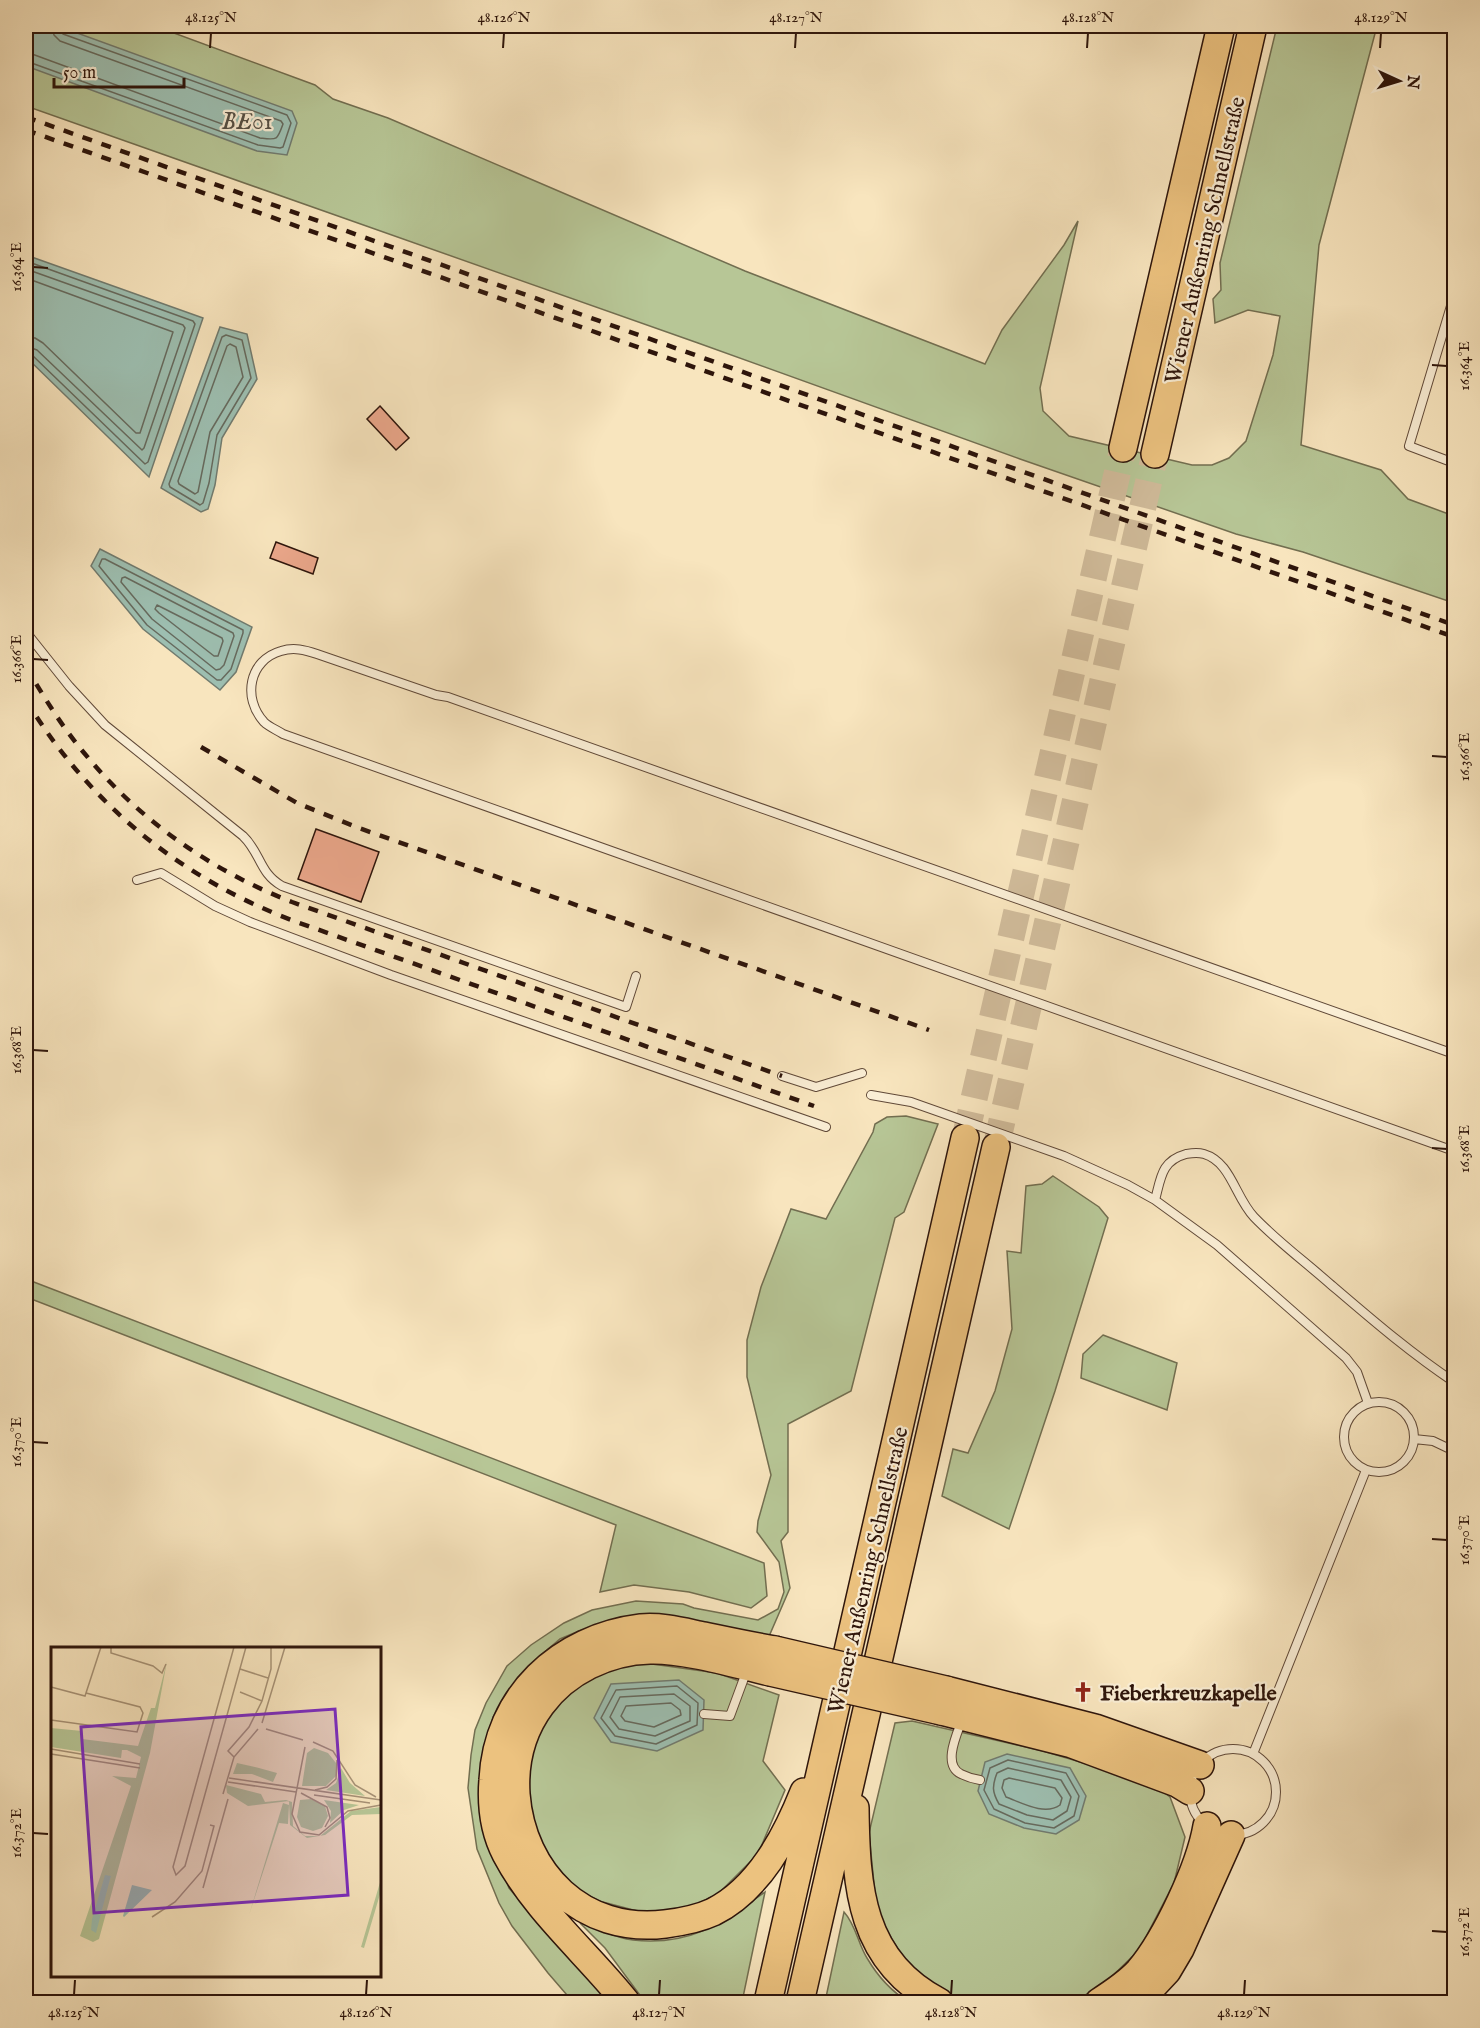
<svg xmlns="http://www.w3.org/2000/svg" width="1480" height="2028" font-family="'IM FELL English',serif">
<rect width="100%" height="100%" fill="#f8e5be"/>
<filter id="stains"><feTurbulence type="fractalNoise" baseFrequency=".00333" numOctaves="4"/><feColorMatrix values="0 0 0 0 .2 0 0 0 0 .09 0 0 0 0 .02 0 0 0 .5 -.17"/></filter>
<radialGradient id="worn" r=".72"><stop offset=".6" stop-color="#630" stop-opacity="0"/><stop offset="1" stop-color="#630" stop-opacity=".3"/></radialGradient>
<path fill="#b7c696" stroke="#726e50" stroke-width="1.5" d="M26,26H155L315,85L333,99L388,118L745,271L985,364L1002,330L1064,245L1078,221L1040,388L1043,411L1069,436L1192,465H1212L1229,458L1246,441L1273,355L1280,316L1248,310L1215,323L1213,299L1221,290L1220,263L1277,26H1377L1319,245L1301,445L1381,470L1408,499L1454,516V603L1303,552L1236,534L1020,459L698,343L26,106Z
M906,1116L938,1124L904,1212L895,1218L851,1391L788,1424V1532L781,1541L790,1588L770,1634L767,1637L644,1616L579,1631L560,1639L540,1656L506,1695L493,1717L480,1773L488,1835L509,1888L567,1956L606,1994L612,2002H573L548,1973L512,1926L499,1903L477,1849L468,1788L471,1755L475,1730L486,1703L507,1666L531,1645L564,1623L592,1610L636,1601L683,1604L694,1608L758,1620L778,1609L784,1592L779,1562L757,1532L758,1521L771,1475L747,1377V1340L761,1287L791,1209L826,1219L873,1132L875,1124L887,1117Z
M1053,1176L1099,1207L1108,1218L1055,1391L1009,1529L942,1496L953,1449L968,1453L995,1391L1012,1329L1007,1251L1021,1253L1026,1186L1042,1184Z
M26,1279L764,1563L767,1596L751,1608L689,1592L634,1585L600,1592L616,1525L26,1297Z
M1103,1335L1177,1363L1167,1410L1081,1378L1083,1354Z
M645,1663L717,1673L779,1695L763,1761L785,1790L758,1854L718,1894L682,1911L641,1912L599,1901L576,1889L548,1862L530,1820L525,1786L531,1747L546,1717L570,1691L606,1670Z
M912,1721L1043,1751L1151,1783L1170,1797L1185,1837L1174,1883L1139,1950L1099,1989L1069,2002H959L953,2001L908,1966L877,1914L869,1833L895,1723Z
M765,1892L742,2002H645L605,1948L580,1923C596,1928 616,1938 633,1940C691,1946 720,1924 765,1892Z
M844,1912C856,1925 858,1944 867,1958C877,1975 892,1992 909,2002H825Z"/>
<path fill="#9dbfb1" stroke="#717b6f" stroke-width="1.5" d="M26,26H58L292,111L297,123L287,155L257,151L26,66Z
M26,255L203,318L149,477L26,357Z
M220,327L247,334L257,379L222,438L215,485L208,509L201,512L161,488Z
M100,549L252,627L236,672L220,690L143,629L91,566Z
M679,1680L704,1700L703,1730L657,1751L611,1742L594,1718L611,1684Z
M1007,1754L1070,1768L1086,1796L1079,1820L1056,1834L1024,1828L989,1814L978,1791L985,1762Z"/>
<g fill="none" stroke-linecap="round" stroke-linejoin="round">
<path stroke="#666a5e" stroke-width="1.5" d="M26,53L32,54L260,138C277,140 277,141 283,124L281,121L60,41L54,35L51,26
M26,61L258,145L280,148L283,147L291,123L287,115L63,34L59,30V26
M26,261L193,321L195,324L148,462L145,464L32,355L26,354
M26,269L183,325L185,328L144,448L142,450L37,350L26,346
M26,278L173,332L140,433H136L43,343L35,338L26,337
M226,335L242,340L251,378L217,435L209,483L203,503L200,505L170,487L169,484L222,337Z
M230,344L236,347L243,377L210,432L198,492L195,494L179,484L178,481L227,346Z
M102,559H105L243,630V633L231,669L221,680H217L147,625L99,566Z
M125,577L233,633L234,636L224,665L220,669L216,670L152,619L121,582L122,578Z
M157,605L222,638L223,641L218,656H214L159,613L155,609Z
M677,1686L698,1703L697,1725L656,1744L615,1736L601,1718L616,1690Z
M674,1694L690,1706V1721L655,1736L619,1729L610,1717L620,1697Z
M671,1703L680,1710L681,1715L654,1727L625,1721L621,1716L626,1706Z
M1008,1760L1066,1773L1079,1796L1074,1816L1054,1828L1025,1823L994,1809L984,1790L990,1768Z
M1008,1768L1061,1780L1071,1797L1067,1811L1053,1820L1027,1815L999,1804C992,1792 992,1786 997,1773Z
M1009,1778L1055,1788L1062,1798L1060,1805C1045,1816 1022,1803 1006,1797L1002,1788L1004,1780Z"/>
</g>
<path fill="#eba78b" stroke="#2e150b" stroke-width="1.5" d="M380,406L409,438L396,450L367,419Z
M276,542L318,558L313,574L270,558Z
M316,829L379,852L361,902L298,879Z"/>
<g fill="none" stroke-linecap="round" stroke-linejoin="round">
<path stroke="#d0bb9a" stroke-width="27" stroke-dasharray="27 14" stroke-linecap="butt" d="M965,1138L1123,448
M996,1147L1155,454"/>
<g stroke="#604938" stroke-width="10">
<path id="lane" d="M1454,285L1451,306L1409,446L1454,463
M26,632L69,686L105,725L243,836C261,853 259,873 282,886L626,1007L636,976
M137,880L161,873L215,906L250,922L391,975L826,1127
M1454,1054L448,697L436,695L317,654C305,650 294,647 281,651C249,660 242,698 264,722C269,727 277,730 283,734L1454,1151
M782,1076L816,1087L862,1073
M871,1095L911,1102L1064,1156L1128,1185L1155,1200L1217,1245L1346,1358L1357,1372L1368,1403
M1155,1200C1161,1178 1161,1161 1186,1154C1192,1153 1197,1152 1204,1154C1231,1162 1235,1197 1254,1217C1277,1241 1304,1261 1329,1283C1370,1318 1409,1352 1454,1382
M1344 1437a35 35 0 1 1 70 0a35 35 0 1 1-70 0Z
M1414,1439L1433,1441L1454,1451
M704,1714L730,1716L747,1670
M962,1720C957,1734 942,1765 961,1774C967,1777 974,1779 980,1780
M1190 1792a43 43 0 1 1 86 0a43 43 0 1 1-86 0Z
M1253,1754L1366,1470"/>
</g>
<g stroke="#2e150b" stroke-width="30">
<path id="highway" d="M1123,448L1221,26
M1155,454L1253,26
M770,1672C735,1664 685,1649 650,1650C608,1651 566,1671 541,1705C521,1732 514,1762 516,1794C522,1874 583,1934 665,1924C681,1922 698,1919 713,1912C759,1889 786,1837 804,1792
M946,1690L1095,1728L1200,1765
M941,1711L1072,1744L1177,1783L1190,1791
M855,1808C856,1887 860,1961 939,2002
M626,2002C587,1953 536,1911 506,1854C494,1831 491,1805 493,1780C497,1696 560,1638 641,1628C662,1626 684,1632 704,1636C728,1641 751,1646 775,1650
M768,2002L965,1138
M800,2002L996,1147
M1099,2002C1113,1993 1128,1983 1139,1971C1166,1939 1200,1867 1207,1826
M1138,2002L1167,1971L1180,1949L1231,1835"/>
</g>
<use href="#lane" stroke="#faeed5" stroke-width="8"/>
<use href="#highway" stroke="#ecc27f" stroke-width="27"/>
<path stroke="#2e150b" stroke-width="4.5" stroke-dasharray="10 10" stroke-linecap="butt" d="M26,117L1454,625
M26,130L1454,637
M26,667C44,697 62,727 85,754C140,821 212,871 292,902L782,1076
M26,700C89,804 180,878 294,921L814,1106
M201,747L297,803L356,827L929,1030"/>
<g stroke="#2e150b" stroke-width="30" stroke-linecap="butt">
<path id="highway-bridge" d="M775,1650L946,1690
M770,1672L941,1711"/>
</g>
<use href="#highway-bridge" stroke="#ecc27f" stroke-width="27"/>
</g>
<path fill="none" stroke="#2e150b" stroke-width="2" d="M210,48L211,33M503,48L504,33M795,48L796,33M1087,48L1088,33M1380,48L1381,33M33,267L48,268M1432,365L1447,366M33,659L48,660M1432,756L1447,757M33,1050L48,1051M1432,1148L1447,1149M33,1442L48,1443M1432,1539L1447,1540M33,1833L48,1834M1432,1931L1447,1932M74,1995L75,1980M366,1995L367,1980M659,1995L660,1980M951,1995L952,1980M1244,1995L1245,1980"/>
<defs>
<g id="church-bare" transform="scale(1.62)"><path d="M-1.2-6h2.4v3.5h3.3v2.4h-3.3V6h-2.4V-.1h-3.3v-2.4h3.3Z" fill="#8f2418" stroke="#faeed5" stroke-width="2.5" paint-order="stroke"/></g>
</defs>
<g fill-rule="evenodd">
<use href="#church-bare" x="1083" y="1692"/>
</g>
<g text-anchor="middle" stroke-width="4.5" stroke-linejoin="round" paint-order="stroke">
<g font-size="22" fill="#2e150b" stroke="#faeed5">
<text transform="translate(1204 240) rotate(-77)" y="8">Wiener Außenring Schnellstraße</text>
<text transform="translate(867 1570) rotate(-77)" y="8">Wiener Außenring Schnellstraße</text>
</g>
<g font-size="22" font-weight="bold" fill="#2e150b" stroke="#faeed5" text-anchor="start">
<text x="1100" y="1700">Fieberkreuzkapelle</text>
</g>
<g font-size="24" font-style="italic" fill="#555045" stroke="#faeed5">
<text x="247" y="129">BE01</text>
</g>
</g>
<g transform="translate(51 1647)">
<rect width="330" height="330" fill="#f8e5be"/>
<path d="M116,14L99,106L48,292L42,295L29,289L80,139L61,129L85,131L90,110L76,103H71L70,111L0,100V81L31,84V92L87,99L100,61H104ZM263,101L277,106L285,116V129L275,139H251L256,106ZM186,116L208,121L226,126L222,135L201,127H182ZM290,121L299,136L314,149L275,143L285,136ZM175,138L210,147L214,155L235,153L241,155L242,179L254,189H269L300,164L330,160V167L301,168L274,188L256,191L239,178L238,154L197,159L176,146ZM260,152L274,159L277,169L271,181L262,184L250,180L246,170L249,153ZM273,153L308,158L293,163L279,176L280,164ZM232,156L238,158L237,177L228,176L198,268ZM330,232V244L313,301L310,300Z" fill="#b7c696"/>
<path d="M54,228L60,229L59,232L45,286L40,283L41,272ZM81,238L101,243L73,270L72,269Z" fill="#9dbfb1"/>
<path fill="none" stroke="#a79276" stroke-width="1.5" d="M60,0V6L102,19L111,26L115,17M183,0L122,220L125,228L134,219L195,0M189,22L217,31M0,40L34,49L50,0M189,45L211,54M0,73L86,85L92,66L89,60L35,46M211,76L234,0M215,82L252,93M262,95L282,104L304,138L325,150M254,100L241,167L249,185L268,188L297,164L330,158M0,102L89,117M0,107L89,121M183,110L177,104L198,80L211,54L220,22V0M178,131L330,153M177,135L245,145M264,143L276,140L285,132L286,113M250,146L276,160L279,171L274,180M172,147L183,110L207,82M263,148L319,156M152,241L177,152M101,270L124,255L151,224L163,179L159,178"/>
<path fill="#7b2cbf" fill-opacity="0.15" stroke="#7b2cbf" stroke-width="3" d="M284,62L297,248L43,266L30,80Z"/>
<rect width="330" height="330" fill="none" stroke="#2e150b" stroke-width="3"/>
</g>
<rect width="1480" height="2028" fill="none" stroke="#f8e5be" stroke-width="66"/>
<g transform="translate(1399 81) rotate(94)" stroke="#faeed5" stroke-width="4.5" paint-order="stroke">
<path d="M0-4.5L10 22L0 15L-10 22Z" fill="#2e150b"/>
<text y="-9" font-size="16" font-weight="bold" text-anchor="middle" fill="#2e150b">N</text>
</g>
<path d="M54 78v9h130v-9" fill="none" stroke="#2e150b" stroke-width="3"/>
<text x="63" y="78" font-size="18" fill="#2e150b" stroke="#faeed5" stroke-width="4.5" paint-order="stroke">50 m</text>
<rect x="33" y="33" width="1414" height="1962" fill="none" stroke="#2e150b" stroke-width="2"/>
<g font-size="15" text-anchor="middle" fill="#2e150b">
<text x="211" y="22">48.125°N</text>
<text x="504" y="22">48.126°N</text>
<text x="796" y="22">48.127°N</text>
<text x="1088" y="22">48.128°N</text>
<text x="1381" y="22">48.129°N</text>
<text transform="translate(16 267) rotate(-90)" y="5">16.364°E</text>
<text transform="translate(1464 366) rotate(-90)" y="5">16.364°E</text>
<text transform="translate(16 659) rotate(-90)" y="5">16.366°E</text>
<text transform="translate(1464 757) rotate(-90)" y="5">16.366°E</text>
<text transform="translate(16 1050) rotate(-90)" y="5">16.368°E</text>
<text transform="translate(1464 1149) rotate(-90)" y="5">16.368°E</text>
<text transform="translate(16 1442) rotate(-90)" y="5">16.370°E</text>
<text transform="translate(1464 1540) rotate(-90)" y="5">16.370°E</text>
<text transform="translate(16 1833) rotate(-90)" y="5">16.372°E</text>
<text transform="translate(1464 1932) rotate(-90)" y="5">16.372°E</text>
<text x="74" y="2017">48.125°N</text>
<text x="366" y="2017">48.126°N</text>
<text x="659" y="2017">48.127°N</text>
<text x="951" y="2017">48.128°N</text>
<text x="1244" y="2017">48.129°N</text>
</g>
<rect width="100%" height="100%" filter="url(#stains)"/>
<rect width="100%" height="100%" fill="url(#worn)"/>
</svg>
